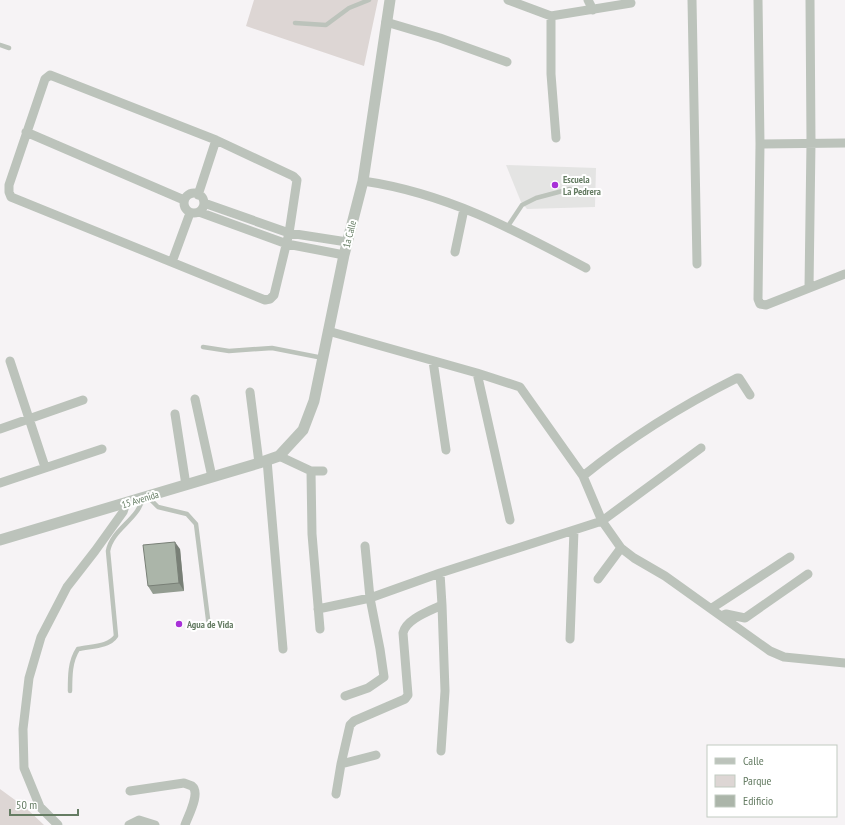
<svg xmlns="http://www.w3.org/2000/svg" width="845" height="825" font-family="'PT Sans Narrow',sans-serif">
<rect width="100%" height="100%" fill="#f6f3f5"/>
<path fill="#e4e4e3" d="M506,165L596,168L595,207L527,209L521,202Z"/>
<path fill="#ddd6d4" d="M254,0H378L364,66L246,26Z
M0,789L26,808L44,825H0Z"/>
<g fill="none" stroke-linecap="round" stroke-linejoin="round">
<path stroke="#bcc3bb" stroke-width="4.5" d="M295,23L326,25L349,8L369,0
M0,45L9,48
M508,226L522,205L536,198L570,189
M203,347L229,351L272,348L323,358
M148,497L158,507L187,514L196,524L209,627
M70,691C70,676 70,661 78,649C90,646 109,647 116,636L108,551C112,529 138,520 143,498"/>
<path stroke="#bcc3bb" stroke-width="9" d="M508,0L551,16L631,3
M588,0L593,10
M692,0L697,264
M758,0L760,144L758,299L760,304L766,305L845,274
M551,16V74L556,138
M386,22L440,38L507,62
M50,75L216,140L293,176L297,180L289,233L274,295L270,299L265,300L11,197L9,192V185L45,79Z
M26,132L184,200
M760,144L845,143
M363,181C446,193 513,229 586,268
M184 203a10 10 0 1 1 20 0a10 10 0 1 1-20 0Z
M198,195L216,140
M204,203L289,233L347,242
M199,212L287,244L344,255
M455,252L464,209
M172,262L190,213
M809,288L811,142L810,0
M328,331L477,373L520,387L583,476L602,521L621,548L634,558L665,576L770,651L784,657L845,663
M10,361L45,467
M433,361L446,450
M477,373L510,520
M250,392L259,463
M195,399L212,477
M175,414L186,485
M0,429L83,400
M279,456L311,471H323
M267,460L283,649
M311,471L312,534L320,629
M583,476C631,437 681,406 737,378H739L750,395
M0,483L102,449
M598,579L621,548
M712,608L790,557
M318,609L370,598L440,573L602,521L701,448
M721,616L726,614L745,618L808,574
M570,639L574,530
M345,696L368,688L384,677L380,649L370,598L365,546
M441,751L445,691L442,605
M376,755L341,764L350,725L354,721L405,699L408,695L403,633C406,619 430,611 442,605L440,573
M130,791L184,783L192,786C201,793 188,816 185,825
M336,794L341,764
M58,825L40,807L24,768L23,729L29,678L41,637L67,587L95,551L123,512L126,503
M129,825L139,820L155,825"/>
<path stroke="#bcc3bb" stroke-width="11" d="M0,540L259,463L279,456L303,430L314,401L344,255L363,181L390,0"/>
</g>
<path fill="#939c91" d="M180,549L184,591L153,594L148,586Z"/>
<path fill="#787f76" d="M175,542L180,549L184,591L179,583Z"/>
<path fill="#abb5a9" stroke="#787f76" d="M175,542L179,583L148,586L143,545Z"/>
<g fill="#a831d8" stroke="#fff" stroke-width="1.5">
<circle cx="555" cy="185" r="4"/>
<circle cx="179" cy="624" r="4"/>
</g>
<g text-anchor="middle" stroke-width="4" stroke-linejoin="round" paint-order="stroke">
<g font-size="10" font-weight="bold" fill="#657c63" stroke="#fff" text-anchor="start">
<text x="563" y="183">Escuela<tspan x="563" dy="12">La Pedrera</tspan></text>
<text x="187" y="628">Agua de Vida</text>
</g>
<g font-size="10" fill="#657c63" stroke="#fff">
<text transform="translate(349 234) rotate(-76)" y="4">1a Calle</text>
<text transform="translate(140 499) rotate(-17)" y="4">15 Avenida</text>
</g>
</g>
<rect x="707" y="745" width="130" height="72" fill="#ffffff" stroke="#c1cbc1"/>
<rect x="715" y="758" width="20" height="6" fill="#bcc3bb" stroke="#c1cbc1"/>
<text x="743" y="765" font-size="12" fill="#657c63">Calle</text>
<rect x="715" y="775" width="20" height="12" fill="#ddd6d4" stroke="#c1cbc1"/>
<text x="743" y="785" font-size="12" fill="#657c63">Parque</text>
<rect x="715" y="795" width="20" height="12" fill="#abb5a9" stroke="#c1cbc1"/>
<text x="743" y="805" font-size="12" fill="#657c63">Edificio</text>
<path d="M10 809v6h68v-6" fill="none" stroke="#657c63" stroke-width="2"/>
<text x="16" y="809" font-size="12" fill="#657c63" stroke="#ffffff" stroke-width="3" paint-order="stroke">50 m</text>
</svg>
